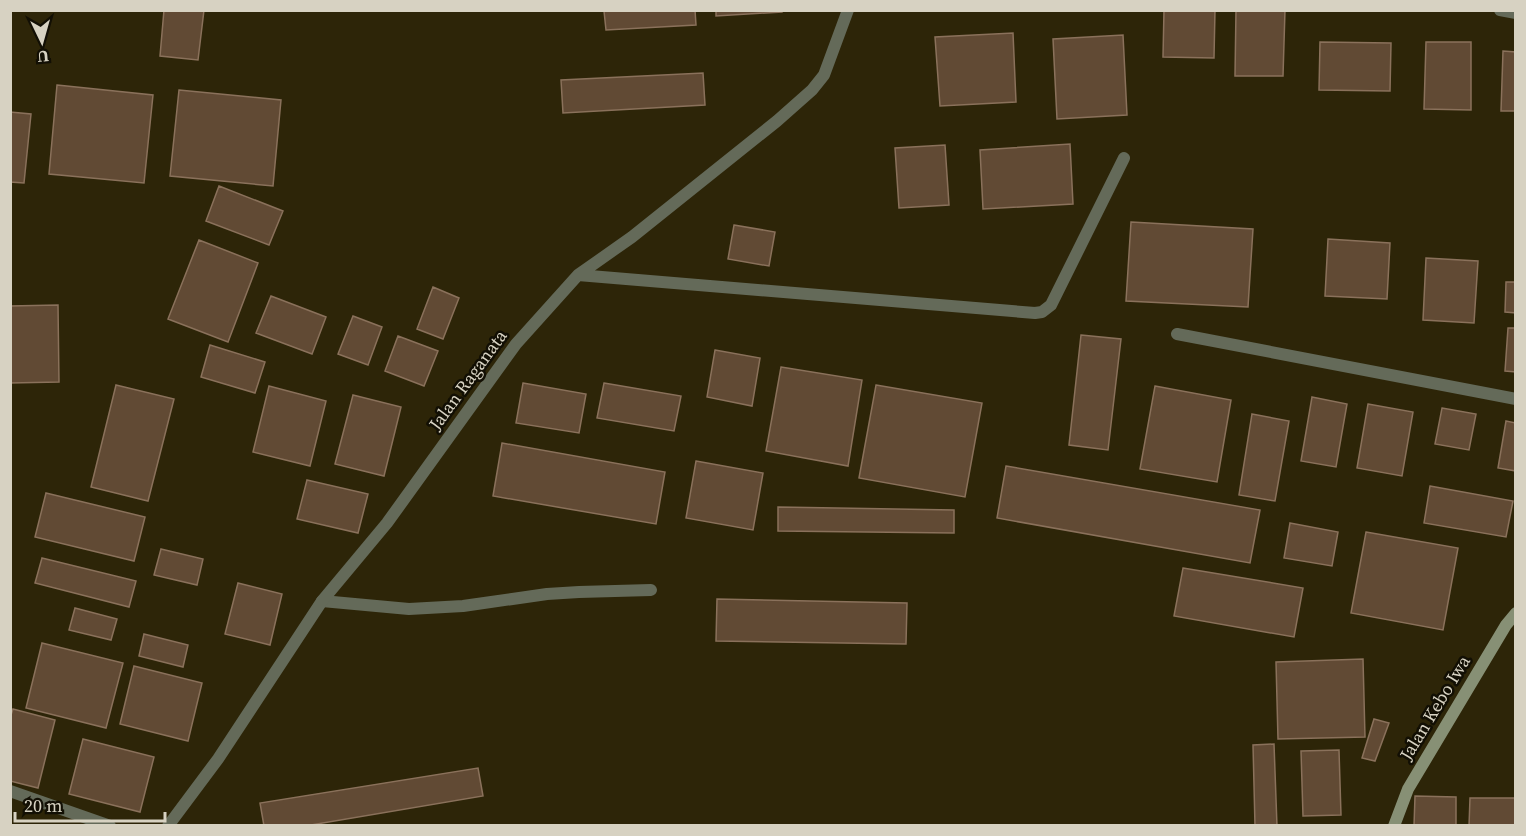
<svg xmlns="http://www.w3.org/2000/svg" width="1526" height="836" font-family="'Source Serif 4',serif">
<rect width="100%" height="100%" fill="#2d2508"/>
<path fill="#614a34" stroke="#8a715b" stroke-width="1.5" d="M164,10H204L198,60L160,56Z
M695,10L696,25L606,30L604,11Z
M716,10H782V12L716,16Z
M1164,10H1215L1214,58L1163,57Z
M1236,10H1285L1283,76H1235Z
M1013,33L1016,102L940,106L935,37Z
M1123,35L1127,115L1057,119L1053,39Z
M1320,42L1391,43L1390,91L1319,90Z
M1426,42H1471V110L1424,109Z
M1503,51L1516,52V111H1501Z
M703,73L705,105L563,113L561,80Z
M57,85L153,95L144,183L49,174Z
M179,90L281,100L273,186L170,176Z
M10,112L31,114L24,183L10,182Z
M1070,144L1073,204L983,209L980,150Z
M945,145L949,205L899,208L895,148Z
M219,186L283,211L269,245L206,221Z
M1131,222L1253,229L1248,307L1126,301Z
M734,225L775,232L769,266L728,259Z
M1328,239L1390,243L1387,299L1325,296Z
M199,240L258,263L228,342L168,319Z
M1426,258L1478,261L1474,323L1423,320Z
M1506,282H1516V313L1505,312Z
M433,287L459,298L443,339L417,329Z
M271,296L326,317L312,354L256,333Z
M58,305L59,382L10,383V306Z
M353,316L382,327L368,365L338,354Z
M1508,328H1516V372L1505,371Z
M1081,335L1121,339L1108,450L1069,445Z
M398,336L438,351L424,386L385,371Z
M210,345L265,362L255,393L201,377Z
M715,350L760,358L752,406L707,397Z
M781,367L862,380L848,466L766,451Z
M523,383L586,394L579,433L516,423Z
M604,383L681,396L674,431L597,418Z
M116,385L174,399L148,501L91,487Z
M876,385L982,403L965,497L859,478Z
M269,386L326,401L310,466L253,452Z
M1155,386L1231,400L1217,482L1140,469Z
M353,395L401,407L384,476L335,464Z
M1312,397L1347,404L1336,467L1301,461Z
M1368,404L1413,412L1402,476L1357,468Z
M1442,408L1476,414L1469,450L1435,444Z
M1252,414L1289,421L1275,501L1239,495Z
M1506,421L1516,423V471L1498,468Z
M502,443L665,472L656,524L493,496Z
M696,461L763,473L753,530L686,518Z
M1006,466L1260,510L1250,563L997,518Z
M307,480L368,494L358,533L297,519Z
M1430,486L1513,501L1506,537L1424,523Z
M46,493L145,517L134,561L35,537Z
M778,507L954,510V533L778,531Z
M1290,523L1338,532L1332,566L1284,558Z
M1366,532L1458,548L1443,630L1351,613Z
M161,549L203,559L197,585L154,575Z
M42,558L136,581L129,607L35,583Z
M1183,568L1303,588L1294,637L1174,616Z
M238,583L282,594L270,645L225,634Z
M717,599L907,603L906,644L716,641Z
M75,608L117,619L111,640L69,630Z
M144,634L188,645L183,667L139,656Z
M42,643L123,663L106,728L26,708Z
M1363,659L1365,737L1278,739L1276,662Z
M134,666L202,683L188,741L120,724Z
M13,709L55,720L38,788L10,781V718Z
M1374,719L1389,723L1375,761L1362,758Z
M83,739L154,757L140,812L69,794Z
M1274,744L1277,826H1255L1253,745Z
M1339,750L1341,815L1303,816L1301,751Z
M478,768L483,796L305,826H264L260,803Z
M1415,796L1456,797V826H1414Z
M1470,798H1516V826H1469Z"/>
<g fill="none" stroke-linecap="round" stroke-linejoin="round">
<path stroke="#646a59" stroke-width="12" d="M322,601L409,609L463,606L547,594L579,592L651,590"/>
<path stroke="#646a59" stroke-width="12" d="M1500,10L1516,13
M578,275L1035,313L1042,312L1051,305L1124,158
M1177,334L1516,399
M10,791L110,826
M168,826L218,759L322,601L387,523L516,344L578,275L632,237L777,121L812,90L824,75L848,10"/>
<path stroke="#879075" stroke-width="12" d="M1394,826L1408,789L1506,625L1516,613"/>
</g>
<g text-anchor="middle" stroke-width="5" stroke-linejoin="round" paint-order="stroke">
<g font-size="18" fill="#d7d2c2" stroke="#120f04">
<text transform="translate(468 380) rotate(-54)" y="6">Jalan Raganata</text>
<text transform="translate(1435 708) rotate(-59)" y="6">Jalan Kebo Iwa</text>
</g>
</g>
<rect width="1526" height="836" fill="none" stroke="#d7d2c2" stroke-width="24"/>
<g transform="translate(42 42) rotate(175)" stroke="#120f04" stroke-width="4.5" paint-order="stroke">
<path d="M0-4.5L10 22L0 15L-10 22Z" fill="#d7d2c2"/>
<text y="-9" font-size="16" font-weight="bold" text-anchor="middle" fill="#d7d2c2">U</text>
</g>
<path d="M15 812v9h150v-9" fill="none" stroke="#d7d2c2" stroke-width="3"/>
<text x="24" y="812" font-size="18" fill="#d7d2c2" stroke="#120f04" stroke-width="4.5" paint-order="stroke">20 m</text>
</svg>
